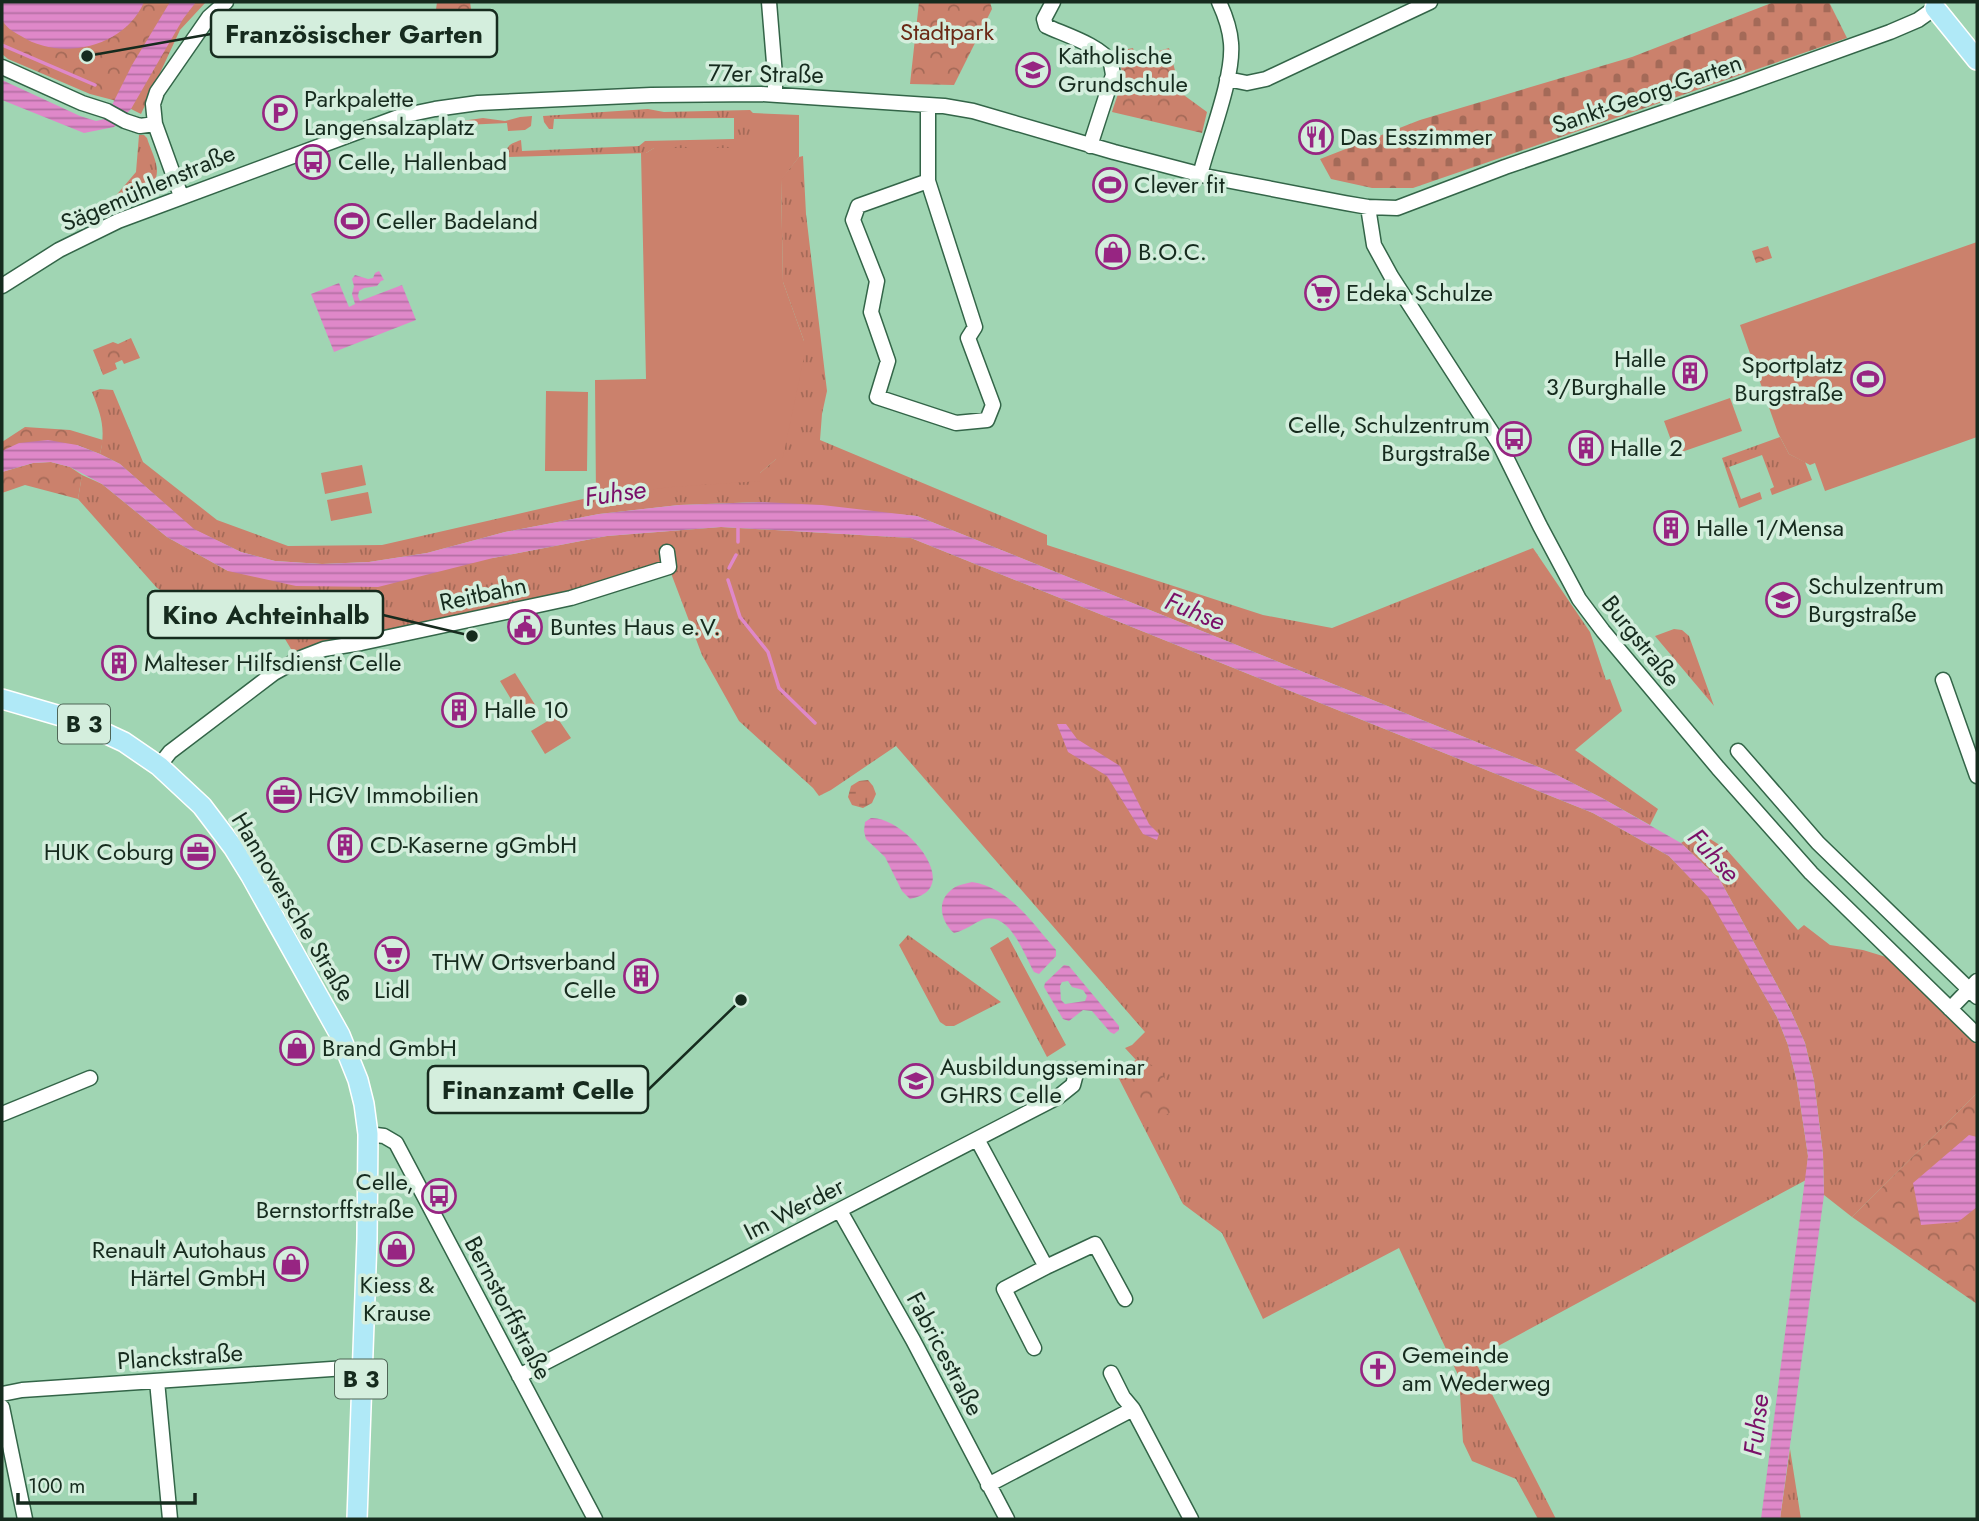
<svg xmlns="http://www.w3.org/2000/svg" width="1979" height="1521" font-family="Jost,sans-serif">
<defs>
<pattern id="grass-tufts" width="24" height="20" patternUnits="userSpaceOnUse" patternTransform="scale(1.75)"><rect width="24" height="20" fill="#cb816c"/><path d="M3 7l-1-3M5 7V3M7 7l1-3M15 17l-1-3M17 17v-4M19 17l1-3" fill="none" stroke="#a46a58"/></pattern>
<pattern id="forest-crowns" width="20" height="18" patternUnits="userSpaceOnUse" patternTransform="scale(1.75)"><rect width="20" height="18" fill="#cb816c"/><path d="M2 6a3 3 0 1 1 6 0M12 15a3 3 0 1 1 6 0" fill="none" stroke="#a46a58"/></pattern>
<pattern id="wetland-marsh" width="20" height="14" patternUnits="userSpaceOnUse" patternTransform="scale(1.75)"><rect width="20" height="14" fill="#cb816c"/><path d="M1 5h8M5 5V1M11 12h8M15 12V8" fill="none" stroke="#a46a58"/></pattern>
<pattern id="cemetery-stones" width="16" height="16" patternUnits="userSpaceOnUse" patternTransform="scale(1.75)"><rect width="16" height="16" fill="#cb816c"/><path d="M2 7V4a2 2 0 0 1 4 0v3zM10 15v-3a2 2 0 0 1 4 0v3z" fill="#a46a58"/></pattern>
<pattern id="water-rules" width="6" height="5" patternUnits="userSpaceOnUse" patternTransform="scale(1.75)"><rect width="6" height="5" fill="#df88c9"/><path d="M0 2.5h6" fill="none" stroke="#b46fa3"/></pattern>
</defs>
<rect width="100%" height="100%" fill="#a0d5b3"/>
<path fill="url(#grass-tufts)" d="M648,109L664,112L750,110L753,113L754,148H654L646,153L506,157C506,145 510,144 521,140L522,151L639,146L645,141L734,139V118L554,119L553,129H549L544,122L543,116Z
M532,116L531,126L525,130L508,131L507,123L443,126L444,133L426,126L483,118L505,121L520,117Z
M139,135H144L147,138C150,148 157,161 157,171C157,194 124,199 108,205L136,172Z
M803,156L806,214L827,391L822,414L820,440L1047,535V545L1263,615L1332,628L1533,548L1590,632L1606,680L1610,679L1622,711L1575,750L1658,809L1650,825L1602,798L1551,772L917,516L760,502L679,505L599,514L505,532L427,553L369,562L322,564L275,561L241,552L193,529L120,464L100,454C106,428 101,415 92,392L100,389L113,390L143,462L217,520L288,546L382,545L596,496L760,473L776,459L804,341L783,282L781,179L799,157Z
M1780,437L1789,454L1805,462L1812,480L1772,495L1770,489L1774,487L1762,455L1729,467L1741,499L1760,492L1762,499L1739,508L1722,458Z
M82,475L102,484L167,537L228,571L493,558L607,536L721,527L911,538L1593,813L1669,856L1709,897L1777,1017L1788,1045L1797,1082L1808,1156L1806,1180L1474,1359L1556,1519H1538L1516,1479L1472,1461L1463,1442L1459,1377L1399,1248L1263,1319L1222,1233L1183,1204L1115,1071L1136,1060L1125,1048L1132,1045L1145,1032L896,746L831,790L819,796L813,788L739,721L702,655L669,568L361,643L300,664L282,634L258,637L230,630L157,588L78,499Z
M1674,629L1682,630L1689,636L1714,706L1655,636Z
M1699,832L1726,849L1798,930L1804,925L1830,945L1863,950L1886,957L1977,1045V1093L1852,1217L1824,1195L1823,1154L1814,1081L1805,1043L1790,1009L1720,880L1681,843Z
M908,935L1001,1002L954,1026H946L940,1022L899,945Z
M1008,937L1066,1045L1047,1057L990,948Z
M1790,1449L1801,1519H1780Z"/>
<path fill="url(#forest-crowns)" d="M2,2H206L180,30L141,114L113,100L90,94L8,59L2,54Z
M437,2H470L477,49L432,40Z
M919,2H990L992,9L954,85L910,84Z
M1133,48L1136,58L1169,48L1181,93L1207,112L1202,133L1112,112C1119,89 1129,73 1114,52Z
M1768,246L1772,258L1756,263L1752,251Z
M131,338L140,358L124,364L122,360L115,363L117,369L103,375L93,350L113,342L118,344Z
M25,427L70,430L103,440L100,454L77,445L2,451V442Z
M51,462L70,467L82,475L78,499L25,485L2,493V472L33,463Z
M1137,1060C1167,1066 1169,1085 1172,1112L1148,1122L1123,1074L1126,1065Z
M1977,1093V1304L1852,1217Z"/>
<path fill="url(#wetland-marsh)" d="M868,780L873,786L876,794L872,803L863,808L852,805L848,797L851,786L859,781Z"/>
<path fill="url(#cemetery-stones)" d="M1774,2H1829L1847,38L1413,188H1372L1331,179L1320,159L1420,120L1632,57Z"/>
<path fill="#cb816c" d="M753,113L799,115V157L781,180L783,282L804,341V357L783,457L776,459L760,473V481L672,487L596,496L595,380L646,379L641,153H646L654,148H753Z
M1977,242V437L1825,491L1815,463L1810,465L1789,454L1778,433L1740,325Z
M546,391L588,392L587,471H545Z
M1730,398L1742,431L1676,454L1664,421Z
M362,465L366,485L325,494L321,473Z
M368,492L372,513L331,521L327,500Z
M515,673L539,711L523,719L500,681Z
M556,716L571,738L545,754L531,731Z"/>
<path fill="url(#water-rules)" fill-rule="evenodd" d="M2,2H144C125,47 61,62 21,36C14,32 4,27 2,18C1,13 2,7 2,2Z
M170,2H196L183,19L131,109L114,127L84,133L2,100V80L80,116L96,121L105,119L132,65Z
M379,271L384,280L381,281L377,286L364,288L359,291L358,296L360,301L402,285L416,320L334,352L311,294L339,283L349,307L355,304L352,294L354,286L352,279L355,275L368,279L373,278L375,273Z
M48,440L77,445L100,454L120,464L194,529L241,552L275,561L322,564L369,562L427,553L505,532L599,514L679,505L760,502L822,505L917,516L1551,772L1602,798L1681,843L1720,880L1790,1009L1805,1043L1814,1081L1823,1154L1824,1195L1780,1519H1761L1808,1156L1797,1082L1788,1045L1777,1017L1708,897L1669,856L1593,813L911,538L721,527L607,536L493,558L378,587L296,586L228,571L167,537L102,484L70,467L51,462L33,463L2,472V451L19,443Z
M1057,724H1066L1077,739L1120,766L1149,824L1159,834L1157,840L1143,834L1107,776L1068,752Z
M871,818C897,816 945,864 930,888C925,895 918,897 910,899L902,891L885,857L866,839L864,831L865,822Z
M972,882C1009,887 1033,924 1056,950V956L1039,974L1034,972C1024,954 1010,912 984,919C973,923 967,930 954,933C942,923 936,903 950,891C956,885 964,884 972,882Z
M1064,965L1069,966L1119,1026V1030L1114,1034L1110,1032L1092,1011L1083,1010L1069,1021L1063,1019L1044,987L1045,983ZM1068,981L1072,987L1083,990L1087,996L1085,1001L1065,1004L1061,1000L1060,986L1062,982Z
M1969,1135L1977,1137V1207L1958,1222L1921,1225L1913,1183Z"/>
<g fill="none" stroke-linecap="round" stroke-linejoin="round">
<path stroke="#df88c9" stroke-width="3.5" d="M2,45L95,85
M738,542V526
M729,568L736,555
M728,580L740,617L768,652L779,688L815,723"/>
<g stroke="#336548" stroke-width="17">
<path id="minor" d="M769,2L775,75V94
M1053,2L1044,19L1046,26C1063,34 1102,46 1111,63C1111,64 1113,74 1113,75L1090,146
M2,67L82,103L107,111L125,121L140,126L155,124
M1227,79L1247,83L1266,79L1430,2
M928,105V181L975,327L968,338L993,405L987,420L956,423L877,397L888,361L871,312L877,281L853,220L858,206L928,181
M1200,175C1209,139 1234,78 1231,43C1230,29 1225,15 1219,2
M181,196L155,124L153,104L157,92L209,17L226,2
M1368,207L1374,245L1391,276L1500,445L1540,526L1579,599L1603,631L1718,768L1811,873L1977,1035
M2,286L59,250L118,221L401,116L435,109L478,103L651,95L761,94L944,106L973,111L1114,152L1210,177L1345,203L1368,207L1397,208L1505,167L1737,87L1890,32L1918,20L1935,8
M1943,680L1977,776
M1738,751L1818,843L1977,997
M159,766L170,752L274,673L301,658L324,649L361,643L571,598L669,567L667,552
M1950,1009L1977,981
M2,1114L90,1078
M368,1134L384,1136L396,1143L595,1519
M977,1139L1046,1267L1004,1289L1034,1348
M840,1211L913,1340L1007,1519
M1046,1267L1095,1244L1125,1299
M1111,1373L1123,1397L1133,1409
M519,1376L1058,1097L1073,1085L1077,1070
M157,1381L170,1519
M2,1394L22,1390L361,1367
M2,1407L25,1519
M988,1485L1133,1409L1191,1519"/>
</g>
<g stroke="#fff" stroke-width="22">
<path id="major" d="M1935,8L1977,60
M2,699L64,717L94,728L124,742L159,766L202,806L233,847L251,876L340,1035L358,1080L364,1104L368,1134L367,1239L357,1519"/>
</g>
<use href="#minor" stroke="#fff" stroke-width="14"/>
<use href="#major" stroke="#b0e9f7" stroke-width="19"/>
</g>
<defs>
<g id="school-ring" transform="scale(1.75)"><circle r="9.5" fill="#d4eedd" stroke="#972582" stroke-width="1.5"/><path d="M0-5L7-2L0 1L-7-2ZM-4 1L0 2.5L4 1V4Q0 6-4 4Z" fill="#972582"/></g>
<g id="parking-ring" transform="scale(1.75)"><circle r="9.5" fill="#d4eedd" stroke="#972582" stroke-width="1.5"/><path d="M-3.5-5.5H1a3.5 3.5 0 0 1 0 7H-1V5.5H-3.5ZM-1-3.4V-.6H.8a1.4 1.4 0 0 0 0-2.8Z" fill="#972582"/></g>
<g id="restaurant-ring" transform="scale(1.75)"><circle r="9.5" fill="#d4eedd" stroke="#972582" stroke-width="1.5"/><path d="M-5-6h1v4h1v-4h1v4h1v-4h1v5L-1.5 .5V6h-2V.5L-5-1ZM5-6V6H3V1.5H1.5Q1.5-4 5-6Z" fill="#972582"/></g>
<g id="bus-ring" transform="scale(1.75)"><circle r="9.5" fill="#d4eedd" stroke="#972582" stroke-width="1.5"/><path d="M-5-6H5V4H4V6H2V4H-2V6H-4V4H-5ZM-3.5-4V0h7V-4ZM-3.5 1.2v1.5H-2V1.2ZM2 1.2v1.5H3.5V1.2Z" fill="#972582"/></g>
<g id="stadium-ring" transform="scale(1.75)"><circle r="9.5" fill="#d4eedd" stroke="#972582" stroke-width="1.5"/><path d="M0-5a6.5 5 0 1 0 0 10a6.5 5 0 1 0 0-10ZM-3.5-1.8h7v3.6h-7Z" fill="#972582"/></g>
<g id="shop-ring" transform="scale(1.75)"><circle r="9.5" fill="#d4eedd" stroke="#972582" stroke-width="1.5"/><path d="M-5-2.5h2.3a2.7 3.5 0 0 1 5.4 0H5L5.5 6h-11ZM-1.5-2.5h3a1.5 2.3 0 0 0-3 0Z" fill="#972582"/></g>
<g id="supermarket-ring" transform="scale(1.75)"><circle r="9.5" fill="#d4eedd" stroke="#972582" stroke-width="1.5"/><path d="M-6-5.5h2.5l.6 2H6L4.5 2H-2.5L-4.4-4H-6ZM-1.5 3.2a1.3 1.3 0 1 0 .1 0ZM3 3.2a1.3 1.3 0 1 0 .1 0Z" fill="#972582"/></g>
<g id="building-ring" transform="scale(1.75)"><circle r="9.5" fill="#d4eedd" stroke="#972582" stroke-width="1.5"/><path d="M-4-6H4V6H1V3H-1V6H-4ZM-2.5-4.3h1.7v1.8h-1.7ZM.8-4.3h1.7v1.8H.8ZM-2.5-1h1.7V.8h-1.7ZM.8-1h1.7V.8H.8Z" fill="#972582"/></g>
<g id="civic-ring" transform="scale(1.75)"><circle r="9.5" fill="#d4eedd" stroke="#972582" stroke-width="1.5"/><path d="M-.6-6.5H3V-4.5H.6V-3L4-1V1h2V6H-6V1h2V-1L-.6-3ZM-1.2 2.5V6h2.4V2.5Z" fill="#972582"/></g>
<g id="office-ring" transform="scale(1.75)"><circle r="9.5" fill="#d4eedd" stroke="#972582" stroke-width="1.5"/><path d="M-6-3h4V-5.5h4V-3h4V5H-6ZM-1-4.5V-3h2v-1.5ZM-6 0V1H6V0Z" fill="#972582"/></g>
<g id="university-ring" transform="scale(1.75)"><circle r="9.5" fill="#d4eedd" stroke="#972582" stroke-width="1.5"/><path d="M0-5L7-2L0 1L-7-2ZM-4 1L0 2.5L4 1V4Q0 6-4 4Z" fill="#972582"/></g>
<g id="church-ring" transform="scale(1.75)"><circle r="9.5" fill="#d4eedd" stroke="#972582" stroke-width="1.5"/><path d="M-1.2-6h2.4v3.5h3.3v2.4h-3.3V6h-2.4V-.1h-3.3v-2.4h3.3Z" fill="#972582"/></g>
</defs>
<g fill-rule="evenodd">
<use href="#school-ring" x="1033" y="70"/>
<use href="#parking-ring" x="280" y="113"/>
<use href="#restaurant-ring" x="1316" y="137"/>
<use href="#bus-ring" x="313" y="162"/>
<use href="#stadium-ring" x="1110" y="185"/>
<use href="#stadium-ring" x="352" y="221"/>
<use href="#shop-ring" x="1113" y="252"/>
<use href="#supermarket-ring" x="1322" y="293"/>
<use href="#building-ring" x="1690" y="373"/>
<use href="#stadium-ring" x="1868" y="379"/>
<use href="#bus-ring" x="1514" y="439"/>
<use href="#building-ring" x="1586" y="448"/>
<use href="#building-ring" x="1671" y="528"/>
<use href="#school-ring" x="1783" y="600"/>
<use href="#civic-ring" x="525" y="627"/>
<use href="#building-ring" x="119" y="663"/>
<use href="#building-ring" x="459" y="710"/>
<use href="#office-ring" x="284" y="795"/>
<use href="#building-ring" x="345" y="845"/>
<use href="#office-ring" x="198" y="852"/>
<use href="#supermarket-ring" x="392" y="954"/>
<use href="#building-ring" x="641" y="976"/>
<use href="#shop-ring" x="297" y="1048"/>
<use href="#university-ring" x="916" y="1081"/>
<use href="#bus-ring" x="439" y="1196"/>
<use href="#shop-ring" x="397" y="1249"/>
<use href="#shop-ring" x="291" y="1264"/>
<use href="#church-ring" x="1378" y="1369"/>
</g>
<g text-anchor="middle" stroke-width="7" stroke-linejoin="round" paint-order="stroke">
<g fill="#d4eedd" stroke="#4f6657" stroke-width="2">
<rect x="58" y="704.5" width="52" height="39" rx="5"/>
<rect x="335" y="1359.5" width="52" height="39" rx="5"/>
</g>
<g font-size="23" font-weight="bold" fill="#162b1e">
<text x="84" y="732">B 3</text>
<text x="361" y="1387">B 3</text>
</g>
<g font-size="24" fill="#6b2916" stroke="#d4eedd">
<text x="947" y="40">Stadtpark</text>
</g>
<g font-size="24" fill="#162b1e" stroke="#d4eedd" text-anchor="start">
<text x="1058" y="64">Katholische<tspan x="1058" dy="28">Grundschule</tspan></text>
<text x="304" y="107">Parkpalette<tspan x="304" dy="28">Langensalzaplatz</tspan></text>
<text x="1340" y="145">Das Esszimmer</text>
<text x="338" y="170">Celle, Hallenbad</text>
<text x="1134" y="193">Clever fit</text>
<text x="376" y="229">Celler Badeland</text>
<text x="1138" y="260">B.O.C.</text>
<text x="1346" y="301">Edeka Schulze</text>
<text x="1666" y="367" text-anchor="end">Halle<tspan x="1666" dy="28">3/Burghalle</tspan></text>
<text x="1843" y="373" text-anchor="end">Sportplatz<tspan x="1843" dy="28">Burgstraße</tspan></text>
<text x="1490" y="433" text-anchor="end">Celle, Schulzentrum<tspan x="1490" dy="28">Burgstraße</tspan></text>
<text x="1610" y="456">Halle 2</text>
<text x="1696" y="536">Halle 1/Mensa</text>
<text x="1808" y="594">Schulzentrum<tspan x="1808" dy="28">Burgstraße</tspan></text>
<text x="550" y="635">Buntes Haus e.V.</text>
<text x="144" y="671">Malteser Hilfsdienst Celle</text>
<text x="484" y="718">Halle 10</text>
<text x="308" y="803">HGV Immobilien</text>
<text x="370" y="853">CD-Kaserne gGmbH</text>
<text x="174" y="860" text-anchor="end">HUK Coburg</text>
<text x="616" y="970" text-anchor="end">THW Ortsverband<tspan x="616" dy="28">Celle</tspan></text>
<text x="392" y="998" text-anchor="middle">Lidl</text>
<text x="322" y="1056">Brand GmbH</text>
<text x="940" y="1075">Ausbildungsseminar<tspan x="940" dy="28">GHRS Celle</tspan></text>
<text x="414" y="1190" text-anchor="end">Celle,<tspan x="414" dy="28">Bernstorffstraße</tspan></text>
<text x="266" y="1258" text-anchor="end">Renault Autohaus<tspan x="266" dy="28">Härtel GmbH</tspan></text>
<text x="397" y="1293" text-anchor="middle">Kiess &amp;<tspan x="397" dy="28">Krause</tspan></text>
<text x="1402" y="1363">Gemeinde<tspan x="1402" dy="28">am Wederweg</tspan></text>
</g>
<g font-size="24" fill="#162b1e" stroke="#d4eedd">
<text transform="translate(766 74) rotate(1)" y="8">77er Straße</text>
<text transform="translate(1647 94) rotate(-19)" y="8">Sankt-Georg-Garten</text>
<text transform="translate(148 188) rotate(-23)" y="8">Sägemühlenstraße</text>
<text transform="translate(483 594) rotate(-12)" y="8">Reitbahn</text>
<text transform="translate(1641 641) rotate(51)" y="8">Burgstraße</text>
<text transform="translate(293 907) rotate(59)" y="8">Hannoversche Straße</text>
<text transform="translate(794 1209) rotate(-27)" y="8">Im Werder</text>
<text transform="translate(508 1308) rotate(62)" y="8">Bernstorffstraße</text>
<text transform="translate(945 1354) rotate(62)" y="8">Fabricestraße</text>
<text transform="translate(180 1357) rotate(-4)" y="8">Planckstraße</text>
</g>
<g font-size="26" font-style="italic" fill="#7a1068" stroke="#d4eedd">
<text transform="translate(615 493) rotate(-8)" y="9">Fuhse</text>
<text transform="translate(1195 611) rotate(22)" y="9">Fuhse</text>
<text transform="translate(1714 855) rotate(47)" y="9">Fuhse</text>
<text transform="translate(1756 1425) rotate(-83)" y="9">Fuhse</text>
</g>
</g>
<path fill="none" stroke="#162b1e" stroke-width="2.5" d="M87 56L211 34M472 636L383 615M741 1000L648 1090"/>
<g fill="#162b1e" stroke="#d4eedd" stroke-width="2.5">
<circle cx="87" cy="56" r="7"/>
<circle cx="472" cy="636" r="7"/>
<circle cx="741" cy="1000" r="7"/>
</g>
<g fill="#d4eedd" stroke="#162b1e" stroke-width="2.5">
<rect x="211" y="10" width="286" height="47" rx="7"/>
<rect x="148" y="591" width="235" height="47" rx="7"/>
<rect x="428" y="1066" width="220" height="47" rx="7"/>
</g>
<g font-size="26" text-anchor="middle" font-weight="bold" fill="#162b1e">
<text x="354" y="43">Französischer Garten</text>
<text x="266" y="624">Kino Achteinhalb</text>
<text x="538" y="1099">Finanzamt Celle</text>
</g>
<rect width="1979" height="1521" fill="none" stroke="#162b1e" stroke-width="7"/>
<path d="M18 1493v10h177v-10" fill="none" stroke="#162b1e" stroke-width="3.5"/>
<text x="28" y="1493" font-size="21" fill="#162b1e" stroke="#d4eedd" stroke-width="5" paint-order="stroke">100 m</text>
</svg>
